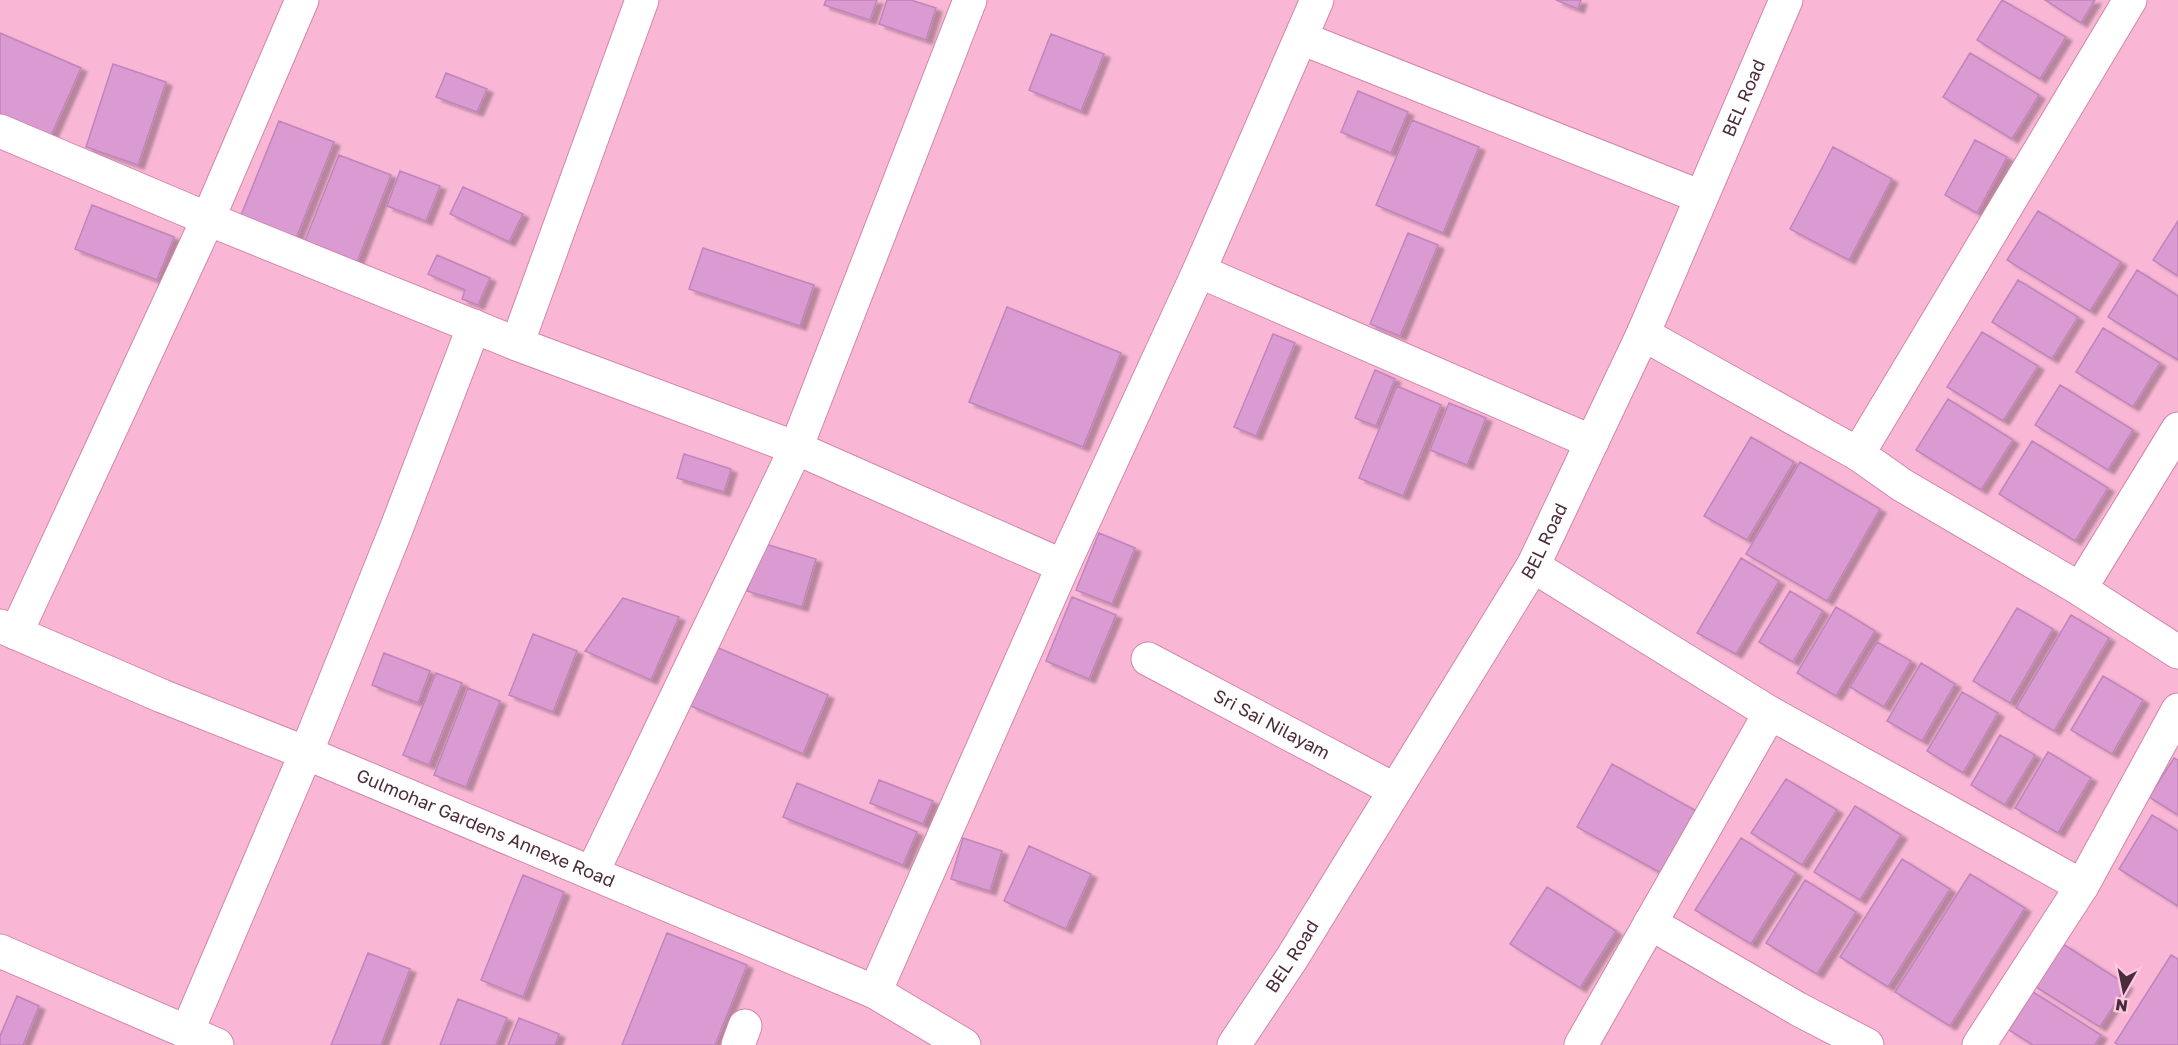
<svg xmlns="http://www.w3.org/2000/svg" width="2178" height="1045" font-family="'Golos Text',sans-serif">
<defs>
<filter id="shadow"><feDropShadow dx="6" dy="4" stdDeviation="1.5" flood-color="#0004"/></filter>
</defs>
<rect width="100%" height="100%" fill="#f9b7d5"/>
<path fill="#da9bd3" stroke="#c184bb" stroke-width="1.5" filter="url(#shadow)" d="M826,0H877L870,20L824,5Z
M887,0H911L936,8L926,40L879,24Z
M1556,0H1581L1578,9Z
M2002,0L2066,37L2040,79L1977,40Z
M2045,0H2095L2081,23Z
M0,33L81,68L50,138L0,117Z
M1051,34L1104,54L1081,111L1029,90Z
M1970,53L2039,95L2012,139L1943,97Z
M113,64L166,82L138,165L86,147Z
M446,73L487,89L477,112L436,97Z
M1358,91L1408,112L1391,153L1341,132Z
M1412,120L1479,147L1443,233L1376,205Z
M279,121L334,142L295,241L239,220Z
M1975,140L2007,157L1977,213L1945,195Z
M1833,147L1892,179L1849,260L1790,229Z
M339,155L391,175L355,267L303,246Z
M400,171L440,186L426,221L387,206Z
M463,187L523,214L509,242L450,214Z
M92,205L174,237L157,280L75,249Z
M2038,211L2121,262L2090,311L2007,260Z
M2178,221V276L2153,260Z
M1408,233L1438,245L1400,336L1370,324Z
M703,248L814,285L800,326L689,289Z
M437,255L490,278L478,305L462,299L465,290L428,274Z
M2137,270L2178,296V360L2108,317Z
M2018,280L2078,317L2052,359L1992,322Z
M1007,307L1121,353L1083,447L969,402Z
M2103,328L2160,363L2133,407L2076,372Z
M1982,332L2038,366L2003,421L1947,387Z
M1273,334L1295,343L1256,436L1234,427Z
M1375,370L1395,379L1376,426L1355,418Z
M2060,385L2133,430L2108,470L2035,425Z
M1397,386L1441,405L1403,496L1359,478Z
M1948,399L2013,440L1981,490L1916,450Z
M1449,403L1486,418L1467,465L1430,450Z
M1751,437L1794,462L1747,540L1704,516Z
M2032,441L2108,488L2075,541L1999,494Z
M684,454L731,469L724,492L677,478Z
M1800,462L1880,509L1827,601L1746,554Z
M1099,533L1135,548L1112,604L1076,590Z
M762,543L816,559L802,607L747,591Z
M1741,558L1779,581L1736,654L1697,633Z
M1790,591L1823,611L1793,662L1759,642Z
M1072,597L1116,615L1089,679L1046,661Z
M623,598L679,617L651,680L585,651Z
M1836,607L1875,631L1836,696L1797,673Z
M2017,608L2053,629L2010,703L1973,681Z
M2071,615L2109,638L2054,731L2016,708Z
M533,634L577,651L553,712L509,695Z
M1877,642L1911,661L1884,707L1850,687Z
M716,647L828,695L803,754L691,706Z
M384,653L430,671L418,703L372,685Z
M1921,663L1955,684L1922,741L1887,721Z
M436,673L462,683L429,765L403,755Z
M2103,676L2143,700L2112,754L2071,730Z
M468,688L500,701L466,787L434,775Z
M1962,692L1998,713L1963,773L1927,751Z
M2000,735L2035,755L2005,805L1971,785Z
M2048,752L2091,778L2058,833L2015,808Z
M2174,758L2178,760V815L2149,797Z
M1612,764L1698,812L1663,874L1577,827Z
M1786,779L1837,810L1802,865L1751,833Z
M879,780L933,801L923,824L870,803Z
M797,783L917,832L903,865L783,817Z
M1855,806L1901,835L1860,900L1814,872Z
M2152,815L2178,831V906L2119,869Z
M963,838L1002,851L990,891L951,879Z
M1741,838L1796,873L1751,944L1695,910Z
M1029,846L1091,874L1066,929L1004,901Z
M1902,859L1950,889L1888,987L1840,957Z
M1970,874L2025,908L1950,1026L1895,992Z
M523,875L564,892L523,997L481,980Z
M1805,880L1856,912L1817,974L1766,943Z
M1547,887L1616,931L1580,988L1510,944Z
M667,933L747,965L715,1045H622Z
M2063,944L2127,985L2100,1027L2036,987Z
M368,953L410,969L381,1045H331Z
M2171,955L2178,959V1045H2119L2115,1043Z
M2033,992L2101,1035L2095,1045H2033L2009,1030Z
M17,996L39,1006L23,1045H0V1036Z
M458,999L507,1018L496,1045H440Z
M519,1018L559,1034L555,1045H508Z"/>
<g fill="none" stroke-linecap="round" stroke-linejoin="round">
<g stroke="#d385aa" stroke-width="35">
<g id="minor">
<path d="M1301,38L1701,197"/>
<path d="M0,131L208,219L517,344L796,448L1063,566"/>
<path d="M1199,271L1592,442"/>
<path d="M1643,334L1858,454L1902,485L2080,589L2178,652"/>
<path d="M517,344L642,0"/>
<path d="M1858,454L2130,0"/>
<path d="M1533,566L1770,713L2082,886"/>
<path d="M2080,589L2178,429"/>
<path id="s1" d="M0,626L162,696L306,753L875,992L964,1045"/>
<path d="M16,633L208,219L302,0"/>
<path id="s2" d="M1148,659L1395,790"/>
<path d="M592,873L796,448L970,0"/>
<path d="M1650,923L1798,1009L1867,1045"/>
<path d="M0,951L217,1045"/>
<path d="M875,992L1063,566L1199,271L1317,0"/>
<path d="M187,1032L306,753L395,532L474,326"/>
<path d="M738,1045L745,1026"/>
<path d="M1581,1045L1770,713"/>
<path d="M1979,1045L2082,886L2178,710"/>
</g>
</g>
<g stroke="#d385aa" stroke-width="35">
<g id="tertiary">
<path id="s3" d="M1234,1045L1292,958L1533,566L1643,334L1786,0"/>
</g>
</g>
<use href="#minor" stroke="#fff" stroke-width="33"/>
<use href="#tertiary" stroke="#fff" stroke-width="33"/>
</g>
<g text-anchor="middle" stroke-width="6" stroke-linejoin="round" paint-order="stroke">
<g font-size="18" fill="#4c2c3b" stroke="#fccae0">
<text dy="6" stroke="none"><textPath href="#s3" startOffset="1078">BEL Road</textPath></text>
<text dy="6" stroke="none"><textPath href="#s3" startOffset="592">BEL Road</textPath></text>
<text dy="6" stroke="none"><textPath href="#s2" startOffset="140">Sri Sai Nilayam</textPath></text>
<text dy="6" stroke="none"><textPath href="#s1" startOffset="526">Gulmohar Gardens Annexe Road</textPath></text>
<text dy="6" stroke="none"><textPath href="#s3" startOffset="106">BEL Road</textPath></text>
</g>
</g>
<g transform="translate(2124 991) rotate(189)" stroke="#fccae0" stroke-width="4.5" paint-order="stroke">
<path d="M0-4.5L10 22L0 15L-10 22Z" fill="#4c2c3b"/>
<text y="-9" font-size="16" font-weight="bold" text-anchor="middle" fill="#4c2c3b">N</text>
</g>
</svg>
